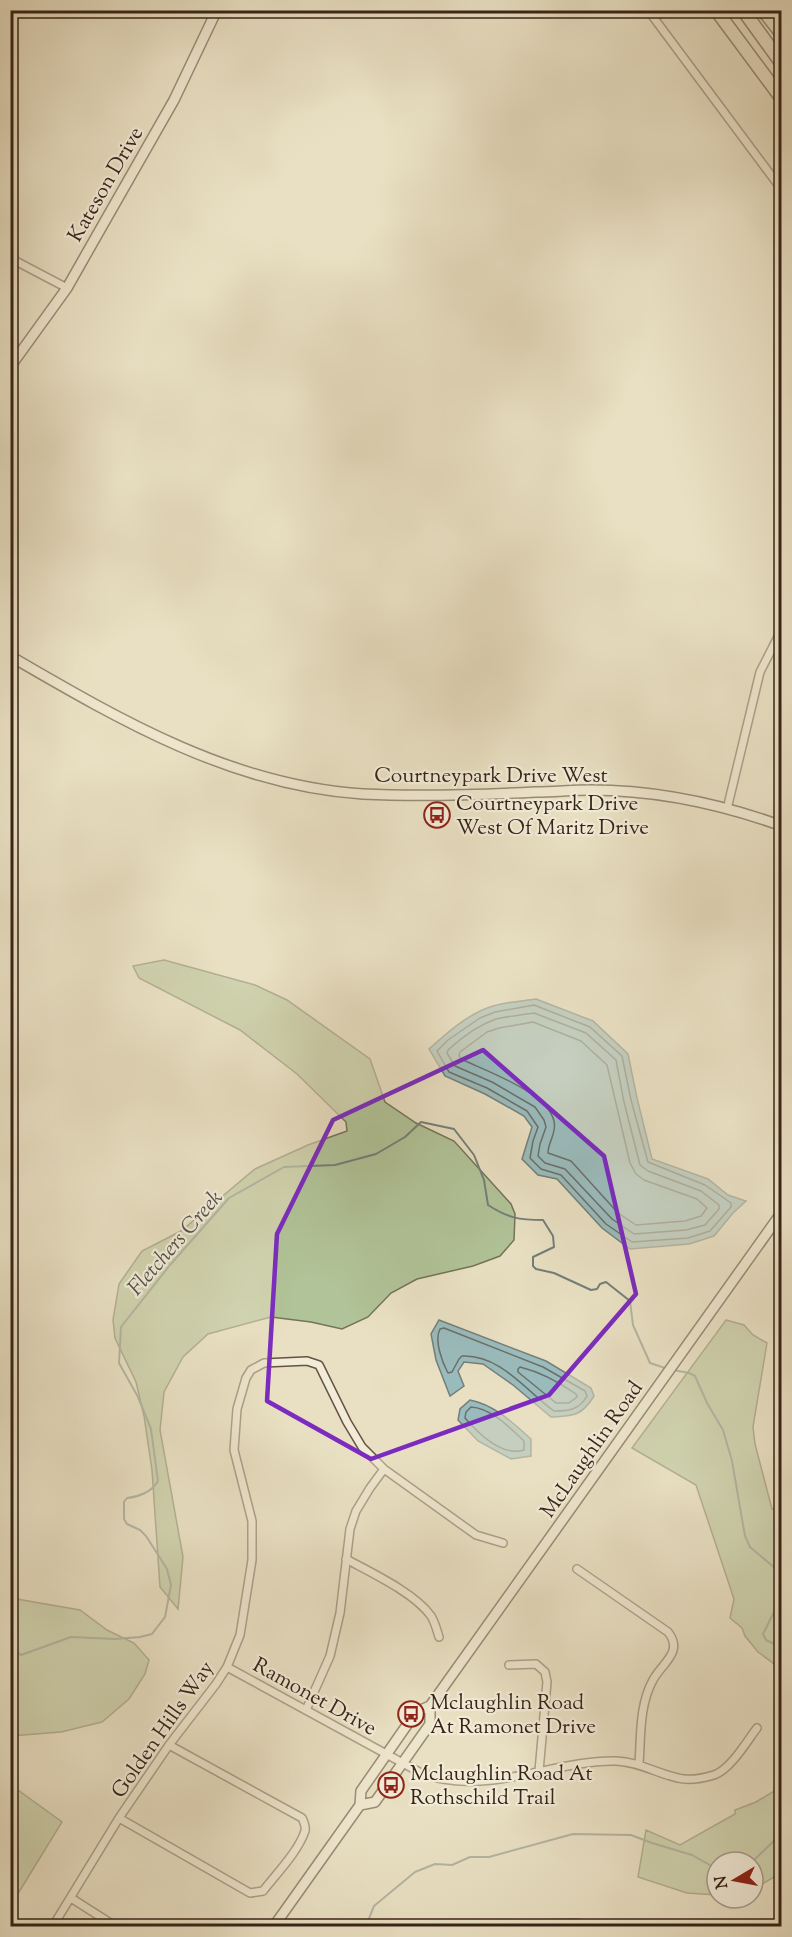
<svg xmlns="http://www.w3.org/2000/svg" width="792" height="1937" font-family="'Sorts Mill Goudy',serif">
<rect width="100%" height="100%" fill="#e9e0c3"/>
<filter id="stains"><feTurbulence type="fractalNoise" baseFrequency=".00333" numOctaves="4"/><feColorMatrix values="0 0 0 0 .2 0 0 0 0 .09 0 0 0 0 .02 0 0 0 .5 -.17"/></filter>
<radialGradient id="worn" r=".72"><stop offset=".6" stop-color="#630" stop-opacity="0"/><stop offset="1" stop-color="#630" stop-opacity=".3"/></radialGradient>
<path fill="#b1c398" stroke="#747458" stroke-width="1.5" d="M164,960L255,985L287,1000L370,1059L385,1102L416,1123L454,1141L511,1204L515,1214L514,1240L500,1256L473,1266L417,1279L391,1293L368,1317L342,1329L311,1322L271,1317L208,1334L183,1357L164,1392L160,1430L183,1557L178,1609L160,1587L152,1470L144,1416L136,1382L115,1338L113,1320L119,1284L142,1251L181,1231L255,1169L308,1145L347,1131L346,1122L297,1074L240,1030L139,978L133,966Z
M726,1320L744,1325L753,1335L767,1343L753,1427L755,1444L772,1509L781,1508V1669L758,1652L745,1636L742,1628L730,1618L734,1599L696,1485L632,1448Z
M11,1598L80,1610L107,1630L134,1643L149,1660L145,1674L129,1699L102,1722L61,1732L11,1736Z
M11,1785L62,1822L11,1905Z
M781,1787V1873L762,1884L753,1886V1862H717V1895L687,1893L638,1877L646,1830L680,1845L735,1814V1810L756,1802Z"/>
<path fill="#9abbbc" stroke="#737f7a" stroke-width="1.5" d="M536,999L593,1021L628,1054L637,1098L652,1159L708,1179L728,1195L746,1201L733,1213L714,1236L689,1244L630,1249L602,1228L557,1179L538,1175L522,1159L532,1127L524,1116L485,1094L445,1076L429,1049C447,1033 469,1013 493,1006C507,1002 522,1001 536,999Z
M439,1320L546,1361L591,1388L594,1396C582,1416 573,1416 551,1417L513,1385L483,1364L464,1362L458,1371L464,1386L450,1396L436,1360L431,1334Z
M470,1400C495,1405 513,1423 531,1439V1456L511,1459L478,1441L458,1420L460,1409Z"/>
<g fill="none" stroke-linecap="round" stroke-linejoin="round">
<path stroke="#69706a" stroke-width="1.5" d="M534,1005L590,1027L622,1056L631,1100L648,1162L705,1185L731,1203V1207L710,1231L688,1238L632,1242L606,1224L561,1175L541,1169L530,1158L533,1141L538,1127L527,1111L487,1088L449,1072L437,1051L448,1040L480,1018L495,1012Z
M534,1013L586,1033L616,1060L624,1102L640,1165L648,1171L701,1191L719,1205V1209L705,1225L686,1230L634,1234L612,1219L565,1169L545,1163L538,1156L540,1144L546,1127L544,1120L535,1107L492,1082L455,1066L447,1053L448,1050C461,1038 479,1025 496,1019C508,1016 522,1015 534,1013Z
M533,1022L581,1041L607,1065L630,1163L636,1174L644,1180L697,1199L707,1208L701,1216L685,1221L636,1225L618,1213L571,1161L548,1153C548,1142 557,1133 554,1121C547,1092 486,1071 461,1059L459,1056L460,1052L487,1032L499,1028Z
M444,1328L543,1367L585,1391L587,1396C579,1410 569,1411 554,1411C526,1391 500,1354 462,1356L459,1359L452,1372L448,1373C442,1362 434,1340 440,1329Z
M520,1367C540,1372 559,1382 576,1394L577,1397L569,1403H556L518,1372V1369Z
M471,1407C491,1408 510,1428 524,1441V1450C502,1457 478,1433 465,1418L466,1412Z"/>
<path stroke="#737f7a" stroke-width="2" d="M673,1370L689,1373L695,1376L707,1403L723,1430L732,1461L745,1536L750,1547L782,1574
M782,1596L763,1634L766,1640L782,1648
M10,1646L21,1655L71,1637L115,1639L140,1637L152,1634L165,1617L171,1585L167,1569L146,1536L140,1530L127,1524L124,1519V1502L127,1498C138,1497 152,1492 158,1481L151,1429L138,1397L119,1363L121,1327L170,1265L229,1198L284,1167L335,1165L376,1154L405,1137L421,1122L454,1129L474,1155L484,1180L488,1205C508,1218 519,1220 543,1220L553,1236L554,1247L533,1257V1266L536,1269L554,1273L591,1290L597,1289L600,1284L606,1282L630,1301L633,1325L650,1363L668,1369
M752,1862L782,1833
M366,1926L374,1906L415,1872L435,1864L452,1865L470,1857H489L573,1834L631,1835L652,1843L692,1855L717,1869"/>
<g stroke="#645342" stroke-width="10">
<path id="street" d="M648,10L782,190
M10,258L67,288
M727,809L760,672L782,629
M346,1559C370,1572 415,1593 431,1616C435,1622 437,1631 439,1637
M577,1569L668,1632C684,1652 662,1663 653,1680C639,1705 641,1737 639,1764
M509,1665L536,1664L545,1672L547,1682L539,1771
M227,1667L421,1773C428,1775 436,1778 443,1779C501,1790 558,1760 616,1761C639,1762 656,1773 678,1778C689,1781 704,1778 714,1775C731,1769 747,1741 757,1728
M306,1710L330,1656L340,1613L350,1529L356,1511L370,1488L384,1469
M119,1818L250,1893L263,1891C276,1874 298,1852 305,1831C306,1826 304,1822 302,1818L169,1745
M71,1898L115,1926
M53,1926L119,1818L169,1745L216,1684L227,1667L240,1635L252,1560V1521L234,1450L237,1409L246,1378L251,1370L264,1363L307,1361L319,1365L347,1422L362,1447L384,1469L476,1535L503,1543
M479,1926L576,1923L598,1926"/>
</g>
<g stroke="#382417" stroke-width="12">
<path id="secondary" d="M10,367L67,288L84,258L174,100L214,16L202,10
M10,656C120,720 233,786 363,794C420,797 478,795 536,792C554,792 572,790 590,790C654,790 721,804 782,826
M360,1805L375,1802L430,1724V1706L782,1212
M274,1926L360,1805L361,1791L416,1712L430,1706"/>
</g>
<g stroke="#382417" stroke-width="15">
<path id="highway" d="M716,10L782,99
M743,10L782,64
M763,10L782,34"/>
</g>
<use href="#street" stroke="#f1ebd8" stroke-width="7"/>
<use href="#secondary" stroke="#f1ebd8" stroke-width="9"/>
<use href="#highway" stroke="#e9e0c3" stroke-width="12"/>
</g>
<path d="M0 0H792V1937H0ZM483,1050L604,1156L636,1294L549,1395L371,1459L267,1401L277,1234L333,1120Z" fill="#e9e0c3" fill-opacity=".55" fill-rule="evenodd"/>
<path fill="none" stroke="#7b2cbf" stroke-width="4.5" stroke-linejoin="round" d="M483,1050L604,1156L636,1294L549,1395L371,1459L267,1401L277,1234L333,1120Z"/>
<defs>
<g id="bus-ring" transform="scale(1.35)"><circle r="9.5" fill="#f1ebd8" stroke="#8f2418" stroke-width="1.5"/><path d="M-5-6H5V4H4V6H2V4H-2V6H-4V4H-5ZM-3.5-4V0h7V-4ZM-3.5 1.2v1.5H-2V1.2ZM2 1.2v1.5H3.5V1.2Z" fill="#8f2418"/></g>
</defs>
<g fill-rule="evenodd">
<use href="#bus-ring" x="437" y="815"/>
<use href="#bus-ring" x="411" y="1714"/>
<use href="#bus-ring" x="391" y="1785"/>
</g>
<g text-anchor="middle" stroke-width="4.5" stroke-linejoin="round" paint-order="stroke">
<g font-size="21" fill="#382417" stroke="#f1ebd8">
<text transform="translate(105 184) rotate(-60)" y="7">Kateson Drive</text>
<text x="491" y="782">Courtneypark Drive West</text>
<text transform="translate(591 1449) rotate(-55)" y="7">McLaughlin Road</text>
<text transform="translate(315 1696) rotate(29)" y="7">Ramonet Drive</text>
<text transform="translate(162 1729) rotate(-55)" y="7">Golden Hills Way</text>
</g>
<g font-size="21" fill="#382417" stroke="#f1ebd8" text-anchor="start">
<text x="456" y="810">Courtneypark Drive<tspan x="456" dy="24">West Of Maritz Drive</tspan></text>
<text x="430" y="1709">Mclaughlin Road<tspan x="430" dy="24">At Ramonet Drive</tspan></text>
<text x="410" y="1780">Mclaughlin Road At<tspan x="410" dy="24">Rothschild Trail</tspan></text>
</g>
<g font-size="22" font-style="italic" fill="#555149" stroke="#f1ebd8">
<text transform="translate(174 1242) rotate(-49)" y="8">Fletchers Creek</text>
</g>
</g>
<rect width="792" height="1937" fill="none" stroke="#e9e0c3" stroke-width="36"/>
<rect x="12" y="12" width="768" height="1913" fill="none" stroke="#382417" stroke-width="3"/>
<rect x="18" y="18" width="756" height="1901" fill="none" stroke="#382417" stroke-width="1.5"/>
<g transform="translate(735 1880) rotate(260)"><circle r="28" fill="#f1ebd8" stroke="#a79b8b" stroke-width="1.5"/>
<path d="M0-4.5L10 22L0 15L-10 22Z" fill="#8f2418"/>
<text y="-9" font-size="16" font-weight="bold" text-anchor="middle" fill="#382417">N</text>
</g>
<rect width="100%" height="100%" filter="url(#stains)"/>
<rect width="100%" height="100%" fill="url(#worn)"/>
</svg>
